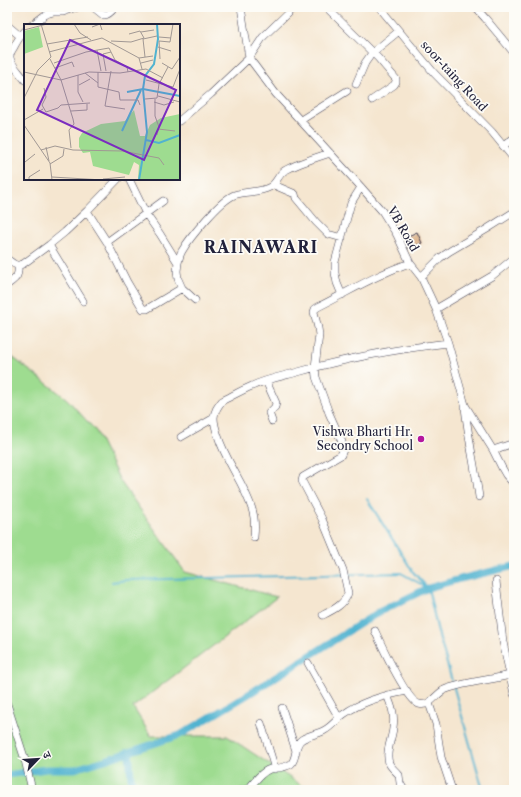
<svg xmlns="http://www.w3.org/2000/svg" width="521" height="797" font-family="'Libre Caslon Text','Noto Serif Devanagari',serif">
<rect width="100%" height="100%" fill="#fdfcf7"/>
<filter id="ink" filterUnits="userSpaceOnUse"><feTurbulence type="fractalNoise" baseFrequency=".025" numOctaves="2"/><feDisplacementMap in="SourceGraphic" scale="8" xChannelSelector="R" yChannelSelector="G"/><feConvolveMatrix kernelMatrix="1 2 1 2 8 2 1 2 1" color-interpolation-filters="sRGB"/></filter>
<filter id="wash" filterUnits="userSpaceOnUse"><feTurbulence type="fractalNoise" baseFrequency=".012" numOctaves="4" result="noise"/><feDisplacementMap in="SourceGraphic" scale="16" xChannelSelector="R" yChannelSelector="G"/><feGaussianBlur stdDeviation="0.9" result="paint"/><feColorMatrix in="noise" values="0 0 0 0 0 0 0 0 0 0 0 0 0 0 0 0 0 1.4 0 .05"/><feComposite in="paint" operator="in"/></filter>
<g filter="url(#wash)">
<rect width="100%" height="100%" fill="#f5e6d0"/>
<path fill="#9edc90" stroke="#607f66" d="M7,353L67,399L96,431L120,481L185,572L277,597L133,707L151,736H227L304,787L306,790H7Z"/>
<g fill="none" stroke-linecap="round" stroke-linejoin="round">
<path stroke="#51b3d0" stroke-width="2" d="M367,499L413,572L428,588L438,632L483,790
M112,582L127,580L401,573L428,588"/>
<path stroke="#51b3d0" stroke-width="7" d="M129,752L132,790
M7,775L46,769H75L105,760L180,735L244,697L379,612L428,588L460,579L514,566"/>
</g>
<g id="blocks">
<path fill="#d9ac80" d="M417,232L422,243L409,249L404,238Z"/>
</g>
</g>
<g filter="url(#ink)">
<use href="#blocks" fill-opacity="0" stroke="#423f51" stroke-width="1"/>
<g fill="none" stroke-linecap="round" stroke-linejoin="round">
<g stroke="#423f51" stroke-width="8">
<path id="minor" d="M93,7L103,15C108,16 112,11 115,7
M241,7L249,58L276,94L361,187L382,211L397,235L410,263L421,277L436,309L448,343L465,405L493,450L502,468L506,475L514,484
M326,7L378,58L396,79V82L394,85L372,100
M379,7L434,73L492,132L514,159
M475,7L485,18L514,53
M7,25L20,36
M32,25L45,15L49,13L53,12H63L78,7
M25,31C20,36 17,41 14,47C12,50 10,53 10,56C9,63 21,74 25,80
M356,84L365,63L372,53L399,31
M301,120L347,91
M179,121L211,94L249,58L263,37L294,7
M503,146L514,138
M129,179L146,214L160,234L178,263L177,271L178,279L182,288L195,300
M274,185L295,194L296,198L316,222L328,234L342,238
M87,211L107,242L127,282L143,309H147L182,288
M107,242L163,201
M49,245L83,301
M7,259C13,263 15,267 23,264L49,245L65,232L87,211L118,179
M178,263C179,259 180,254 182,251C190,237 220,201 234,195C246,191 259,193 270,187C277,183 278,175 284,171C298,163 315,158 330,153
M421,277L440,258L450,251L487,229L514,212
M7,285C16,278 19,277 18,266
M342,295L337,283L335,273V262L351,203L361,187
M436,309L492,276L514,258
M266,381L276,403L275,407L269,413L272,421
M465,407C468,437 475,467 479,497
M181,437L214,418
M493,450L514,443
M254,537C255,527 255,518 252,509C244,483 226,462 218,436C216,430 214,424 214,418C214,411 218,406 222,401C232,396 242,390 252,386C266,379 283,376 298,372C347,358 397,349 448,343
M496,581L503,642L514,694
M323,615C333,610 345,604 348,593L343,570L322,519L302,481L303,477L341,455L343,450L342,442L329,413L316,377L315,367L319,335L318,328L314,312L315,309L318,307C348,292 379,273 410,263
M375,631C381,644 407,701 419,704C430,707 435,695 444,690C453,686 464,684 474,682C486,680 498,678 510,675L514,676
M308,663L339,718
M387,695C392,707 395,715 393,728C392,739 385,752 389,763C391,768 396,771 399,775L400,783L404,790
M429,703L436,724L441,757L452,790
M7,704L25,760L32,790
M282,708L296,751
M261,723L275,769
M248,790C254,782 261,772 270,769C277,768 285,768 291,764C297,758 294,748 300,741C306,735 317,735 325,730C332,726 337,719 344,714C362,701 385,695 407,691"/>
</g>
<use href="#minor" stroke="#fff" stroke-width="7"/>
</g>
</g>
<circle fill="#b5179e" stroke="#fdfcf7" stroke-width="1.5" cx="421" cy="439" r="4"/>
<g text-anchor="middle" stroke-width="3.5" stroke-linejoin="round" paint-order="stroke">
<g font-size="12" fill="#22223b" stroke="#fdfcf7">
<text transform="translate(454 76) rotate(47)" y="4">soor-taing Road</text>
<text transform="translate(403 229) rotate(60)" y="4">VB Road</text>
</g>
<g font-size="12" fill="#22223b" stroke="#fdfcf7" text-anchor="end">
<text x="413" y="436">Vishwa Bharti Hr.<tspan x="413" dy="14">Secondry School</tspan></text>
</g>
<g font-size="16" font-weight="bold" letter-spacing="1" fill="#22223b" stroke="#fdfcf7">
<text x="261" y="253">RAINAWARI</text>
</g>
</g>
<g transform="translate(24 24)">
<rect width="156" height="156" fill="#f5e6d0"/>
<path d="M15,3L19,23L0,30V7ZM110,86L116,112H121L126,101L137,94L156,90V156H114L115,141L110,138L105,151L69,142L66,128L59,129L55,123V114L58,109L77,100L101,97Z" fill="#9edc90"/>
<path fill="none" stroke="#51b3d0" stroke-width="2" d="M103,68L119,65L156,72M98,107L117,66M122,116L135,119L156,111M115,156L123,108L119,65L121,52L130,40L134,15L133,0"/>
<path fill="none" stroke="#a19894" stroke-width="1" d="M33,0H48M50,0L56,9L67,16M68,3L76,0L78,6M0,6L23,0M117,8L130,6M135,13L147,14M119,15L121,33M119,15L133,12M87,17L107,18L120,14L116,7L105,10M23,20L64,13M134,23L147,27M73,26L77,47M25,28L78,14L115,34L118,45M115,34L129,32M26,35L37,56L49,95L50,100L45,106L47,124M136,35L135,17L146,18L149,0M30,39L62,28L85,24L91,36L103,43L104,48M117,39L129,36M138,39L148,45L156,33M31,44L48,38L50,43M82,47L79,30L87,28M87,47L81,82L101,85M0,48L37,56L65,48L96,49L122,45L139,54M74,48V63L95,68L96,76H114L116,81M61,49L74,59M54,51V68L59,78M122,56L149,63L156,45M55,61L66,55M20,64L22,73L18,81L22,88L34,84L37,81L66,79M134,72L156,78M0,74L14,46L27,33L17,0M121,75L133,74L135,60L144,43M131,75V92L135,103L133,111M130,78L140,81L150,78M47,87L63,86V80M0,96L19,85M0,101L26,139L28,156M134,105L151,107M22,123L25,137M17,126L31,122L49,126L98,127L135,134L140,141M1,138L11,130M26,140L39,132L40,125M28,153L79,156M79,155L101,153M5,156V153L16,146"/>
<path fill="#7b2cbf" fill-opacity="0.15" stroke="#7b2cbf" stroke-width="2" d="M46,16L152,66L120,136L13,86Z"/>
<rect width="156" height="156" fill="none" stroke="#22223b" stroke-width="2"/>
</g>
<rect width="521" height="797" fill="none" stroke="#fdfcf7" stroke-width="24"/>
<g transform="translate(38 759) rotate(65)" stroke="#fdfcf7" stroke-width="3" paint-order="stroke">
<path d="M0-3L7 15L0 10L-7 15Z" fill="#22223b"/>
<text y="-6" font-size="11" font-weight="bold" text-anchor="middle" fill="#22223b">उ</text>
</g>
</svg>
